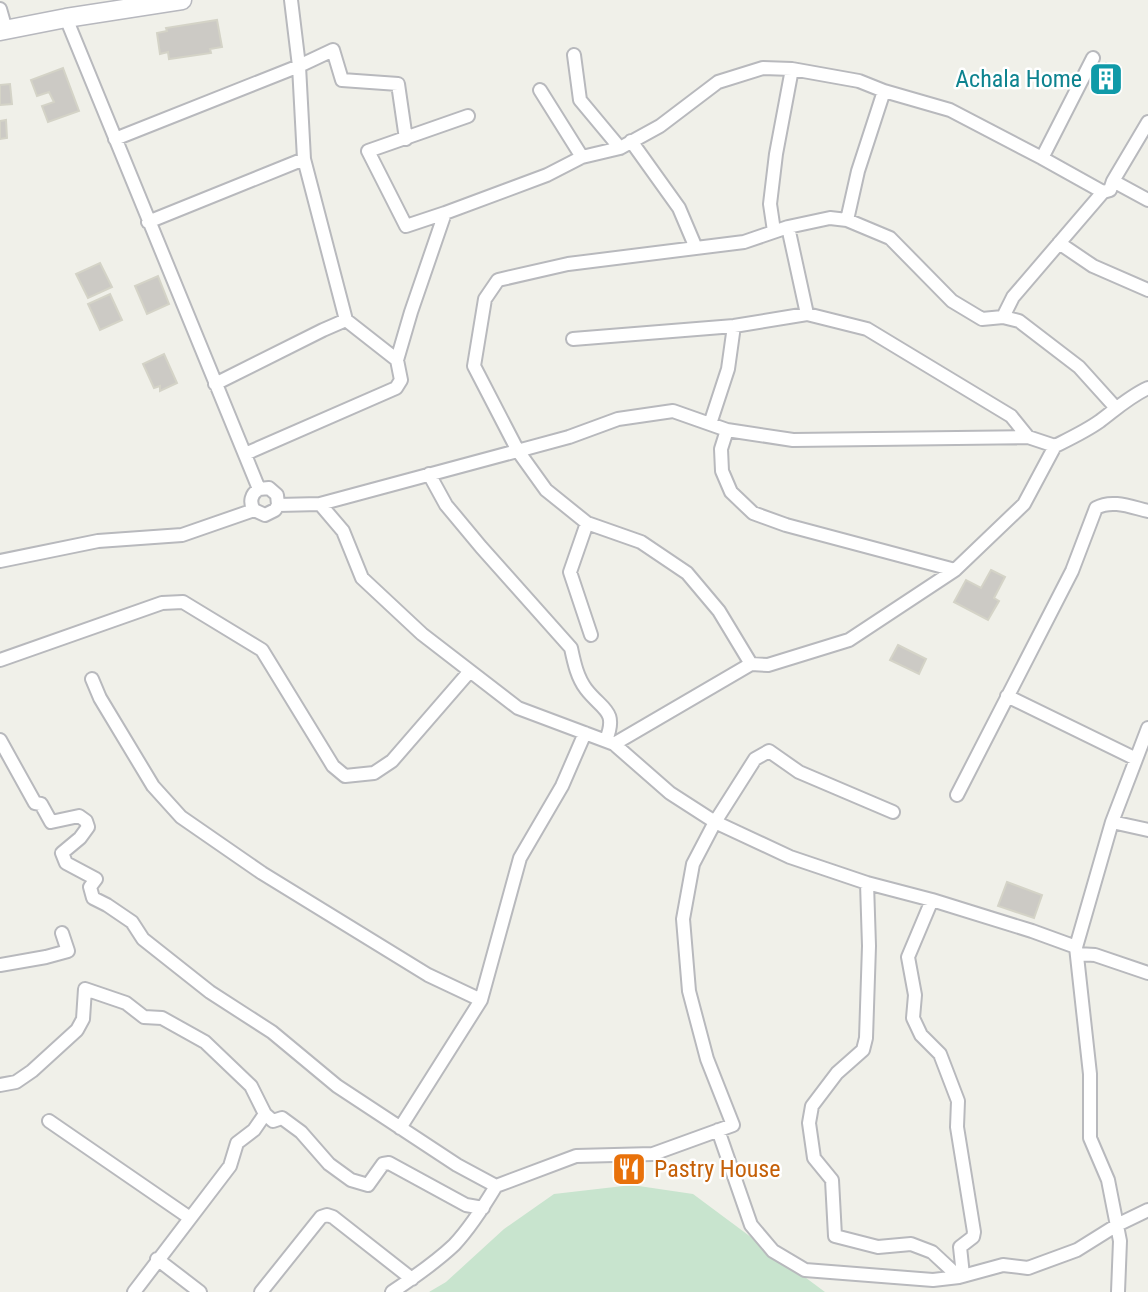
<svg xmlns="http://www.w3.org/2000/svg" width="1148" height="1292" font-family="'Roboto Condensed',sans-serif">
<rect width="100%" height="100%" fill="#f0f0e9"/>
<path fill="#c8e4ce" d="M632,1185L693,1194L825,1292H828H429L446,1282L504,1229L554,1194Z"/>
<path fill="#cccac5" stroke="#d4d3c7" stroke-width="2" d="M217,20L222,47L210,49L211,53L169,59L168,52L160,54L157,33L167,31L166,28Z
M1106,63L1120,72L1105,94L1091,85Z
M63,68L79,111L48,122L42,106L54,102L49,92L37,96L31,80Z
M10,84L12,104L0,105V85Z
M6,120L7,138L0,139V121Z
M100,263L112,287L88,298L76,274Z
M158,276L169,304L147,314L135,286Z
M110,294L122,320L100,330L88,304Z
M164,354L177,383L160,391V386L154,388L143,364Z
M991,570L1005,577L994,598L999,601L988,620L954,602L966,580L981,588Z
M898,645L926,659L919,674L890,660Z
M1007,882L1042,895L1034,918L998,906Z"/>
<g fill="none" stroke-linecap="round" stroke-linejoin="round">
<g stroke="#b8b9bd" stroke-width="16">
<path id="minor" d="M0,9L6,30
M66,18L259,489
M574,55L580,100L620,148
M540,90L582,157
M468,116L368,151L406,226L445,213L547,175L582,157L620,148L660,126L718,82L763,68L792,69L859,81L884,91L950,110L1042,158L1103,192L1110,190L1113,181L1148,200
M115,139L299,66L333,50L342,80L398,84L406,139
M631,141L679,208L696,248
M1042,158L1093,58
M1113,181L1148,122
M847,220L858,171L884,91
M148,222L304,159
M788,227L807,314
M774,231L770,204L776,154L792,69
M1059,243L1093,266L1148,290
M1003,317L1013,297L1103,192
M573,339L734,326L807,314L867,329L1011,416L1028,437
M397,360L411,312L445,213
M215,384L323,330L346,320
M710,424L728,369L734,326
M727,430L721,449L722,471L731,492L753,513L786,525L955,570
M245,454L396,388L401,380L397,360L346,320L304,159L299,66L291,0
M429,474L446,505L481,547L571,648C574,662 577,677 586,689C602,710 618,710 606,740
M320,504L569,437L618,419L673,411L727,430L793,440L1028,437L1055,446C1071,438 1086,431 1100,421C1116,409 1130,396 1148,388
M278,505L277,495L269,488L259,489C251,494 249,502 254,510L265,515L275,510L278,505L320,504L343,531L362,578L422,634L518,708L614,744L670,793L715,822L790,857L867,883L932,900L1032,931L1076,947
M587,523L570,572L591,635
M0,561L98,541L182,535L254,510
M0,660L162,603L183,602L262,650L333,766L345,776L374,773L392,761L470,671
M751,664L719,611L687,573L641,542L587,523L546,490L518,451L474,366L485,299L498,280L568,264L744,242L788,227L830,218L847,220L890,238L952,301L982,319L1003,317L1019,321L1079,367L1116,408
M92,679L100,698L153,786L181,817L262,873L428,975L481,1000L520,858L562,786L585,733
M1007,696L1136,759
M0,740L35,803L41,804L51,822L79,816L86,821L88,827L80,838L62,853L66,863L96,879L90,887L93,898L107,905L132,922L143,939L210,992L272,1032L337,1086L457,1165L496,1186L576,1156L653,1154L733,1125L707,1059L689,991L683,919L693,864L715,822L755,759L769,751L799,772L893,812
M614,744L751,664L768,665L849,640L955,570L1024,504L1055,446
M957,795L1072,571L1096,508C1112,499 1131,507 1148,511
M1112,822L1148,830
M867,883L869,946L866,1038L863,1050L837,1073L812,1106L809,1123L814,1158L832,1180L835,1236L878,1247L911,1244L932,1252L959,1277
M932,900L908,957L915,995L913,1018L921,1035L940,1054L958,1101L957,1127L974,1232L973,1237L960,1247L963,1275
M1077,954L1095,955L1148,973
M0,965L46,957L68,951L62,933
M0,1085L16,1082L32,1071L77,1030L83,1019L85,989L126,1003L144,1017L162,1018L205,1042L251,1086L265,1114L273,1121L282,1118L301,1132L329,1164L351,1180L368,1185L383,1164L389,1163L466,1205L483,1208
M49,1121L190,1218
M400,1128L481,1000
M718,1130L751,1225L773,1251L805,1270L933,1280L959,1277L1003,1265L1028,1268L1077,1250L1117,1225L1148,1210
M157,1259L200,1292
M134,1292L230,1166L237,1143L254,1130L265,1114
M261,1292L321,1217L327,1215L333,1217L412,1279
M392,1292C413,1278 435,1263 454,1245C470,1228 484,1206 496,1186
M1118,1292L1120,1241L1108,1180L1090,1138V1074L1076,947L1112,822L1148,728"/>
</g>
<g stroke="#b7b8be" stroke-width="21">
<path id="secondary" d="M0,31L66,18L182,0"/>
</g>
<use href="#minor" stroke="#fff" stroke-width="12"/>
<use href="#secondary" stroke="#fff" stroke-width="18"/>
</g>
<defs>
<g id="building-square" transform="scale(1.75)"><rect x="-9" y="-9" width="18" height="18" rx="4" fill="#0f9aa8" stroke="#fff"/><path d="M-4-6H4V6H1V3H-1V6H-4ZM-2.5-4.3h1.7v1.8h-1.7ZM.8-4.3h1.7v1.8H.8ZM-2.5-1h1.7V.8h-1.7ZM.8-1h1.7V.8H.8Z" fill="#fff"/></g>
<g id="restaurant-square" transform="scale(1.75)"><rect x="-9" y="-9" width="18" height="18" rx="4" fill="#e8710a" stroke="#fff"/><path d="M-5-6h1v4h1v-4h1v4h1v-4h1v5L-1.5 .5V6h-2V.5L-5-1ZM5-6V6H3V1.5H1.5Q1.5-4 5-6Z" fill="#fff"/></g>
</defs>
<g fill-rule="evenodd">
<use href="#building-square" x="1106" y="79"/>
<use href="#restaurant-square" x="629" y="1169"/>
</g>
<g text-anchor="middle" stroke-width="5" stroke-linejoin="round" paint-order="stroke">
<g font-size="24" fill="#0d838f" stroke="#fff" text-anchor="end">
<text x="1082" y="87">Achala Home</text>
</g>
<g font-size="24" fill="#c56008" stroke="#fff" text-anchor="start">
<text x="654" y="1177">Pastry House</text>
</g>
</g>
</svg>
